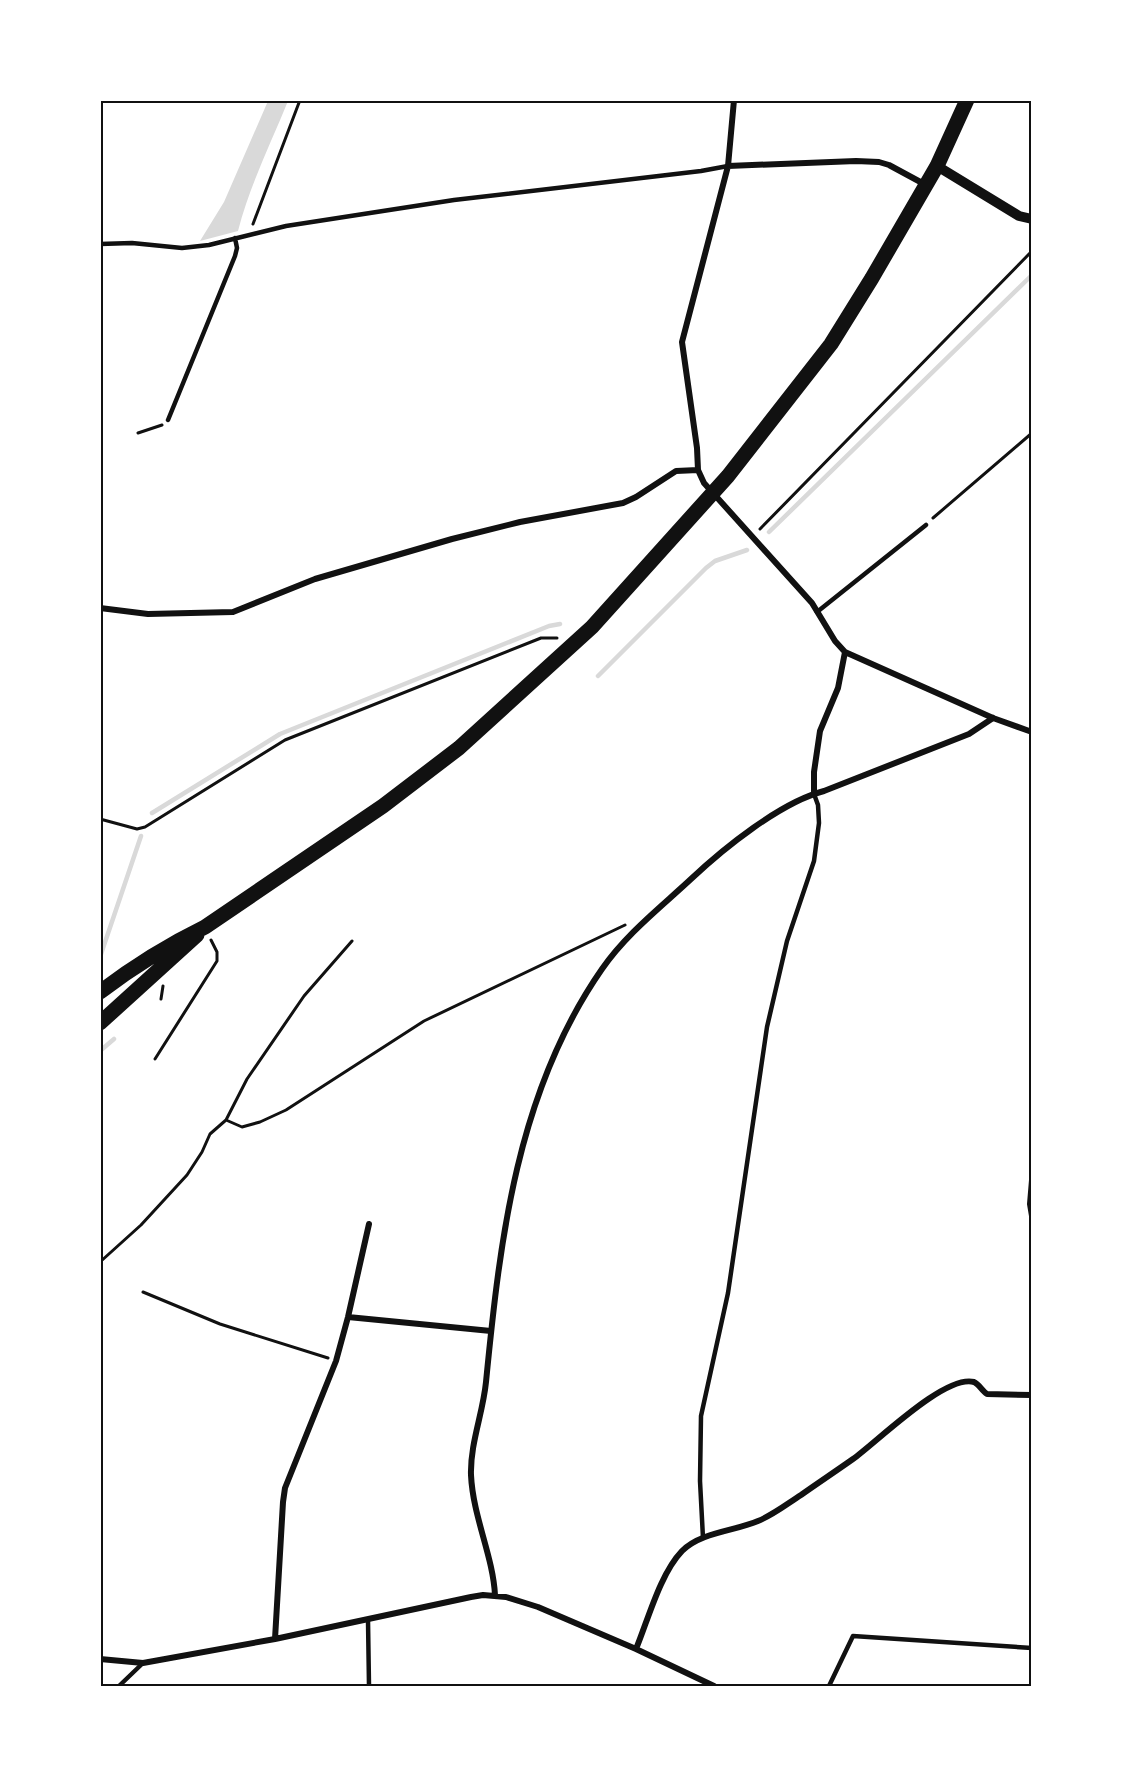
<svg xmlns="http://www.w3.org/2000/svg" width="1132" height="1787" font-family="Karla,sans-serif">
<rect width="100%" height="100%" fill="#fff"/>
<path fill="#d9d9d9" d="M268,101H288C271,143 249,187 238,231L200,241L224,202Z"/>
<g fill="none" stroke-linecap="round" stroke-linejoin="round">
<path stroke="#d9d9d9" stroke-width="4.5" d="M769,532L1032,275
M598,676L706,568L715,561L747,550
M152,813L280,734L549,626L560,624
M100,957L141,836
M100,1051L114,1039"/>
<path stroke="#111" stroke-width="3" d="M253,224L300,100
M138,433L162,425
M933,518L1032,433
M760,529L1032,251
M100,819L137,829L145,827L285,740L541,638H557
M161,999L163,986
M155,1059L217,961V952L211,940
M226,1120L242,1127L260,1122L286,1110L424,1021L625,925
M100,1262L141,1225L187,1175L202,1152L210,1134L226,1120L247,1079L304,996L352,941
M143,1292L220,1324L328,1358"/>
<path stroke="#111" stroke-width="4.5" d="M100,244L132,243L182,248L209,245L286,226L454,200L701,171L728,166
M168,420L235,256L237,248L235,238
M817,612L926,525
M703,1538L700,1481L701,1416L728,1293L767,1027L787,941L814,861L819,823L818,805L814,794
M368,1620L369,1686
M119,1686L143,1663
M829,1686L853,1636L1032,1648"/>
<path stroke="#111" stroke-width="6" d="M734,100L728,166L682,342L697,448L698,470L704,483L812,603L835,641L845,652L993,718L1032,732
M728,166L856,161L879,162L889,165L926,185
M100,608L148,614L233,612L315,579L452,539L520,522L623,503L636,497L676,471L698,470
M814,794V772L820,731L838,688L845,652
M1032,1180L1030,1204L1032,1216
M348,1317L491,1331
M495,1595C493,1556 473,1517 471,1475C470,1444 483,1413 486,1382C500,1239 517,1091 602,969C626,934 661,907 691,879C724,848 781,802 824,791L969,734L993,718
M275,1639L283,1502L285,1488L336,1361L348,1317L369,1224
M636,1649C648,1620 660,1574 682,1551C701,1532 735,1531 758,1521C773,1515 787,1504 801,1495C818,1483 836,1471 853,1459C877,1442 945,1374 974,1382C979,1384 982,1391 987,1394L1032,1395
M100,1659L143,1663L275,1639L471,1597L483,1595L506,1597L538,1607L636,1649L714,1686"/>
<path stroke="#111" stroke-width="10" d="M937,166L1019,216L1032,219"/>
<path stroke="#111" stroke-width="15" d="M100,992C133,967 168,945 205,927L383,806L459,748L592,627L728,476L831,344L872,278L937,166L967,100
M100,1023L197,935"/>
</g>
<rect width="1132" height="1787" fill="none" stroke="#ffffff" stroke-width="204"/>
<rect x="102" y="102" width="928" height="1583" fill="none" stroke="#111" stroke-width="2"/>
</svg>
